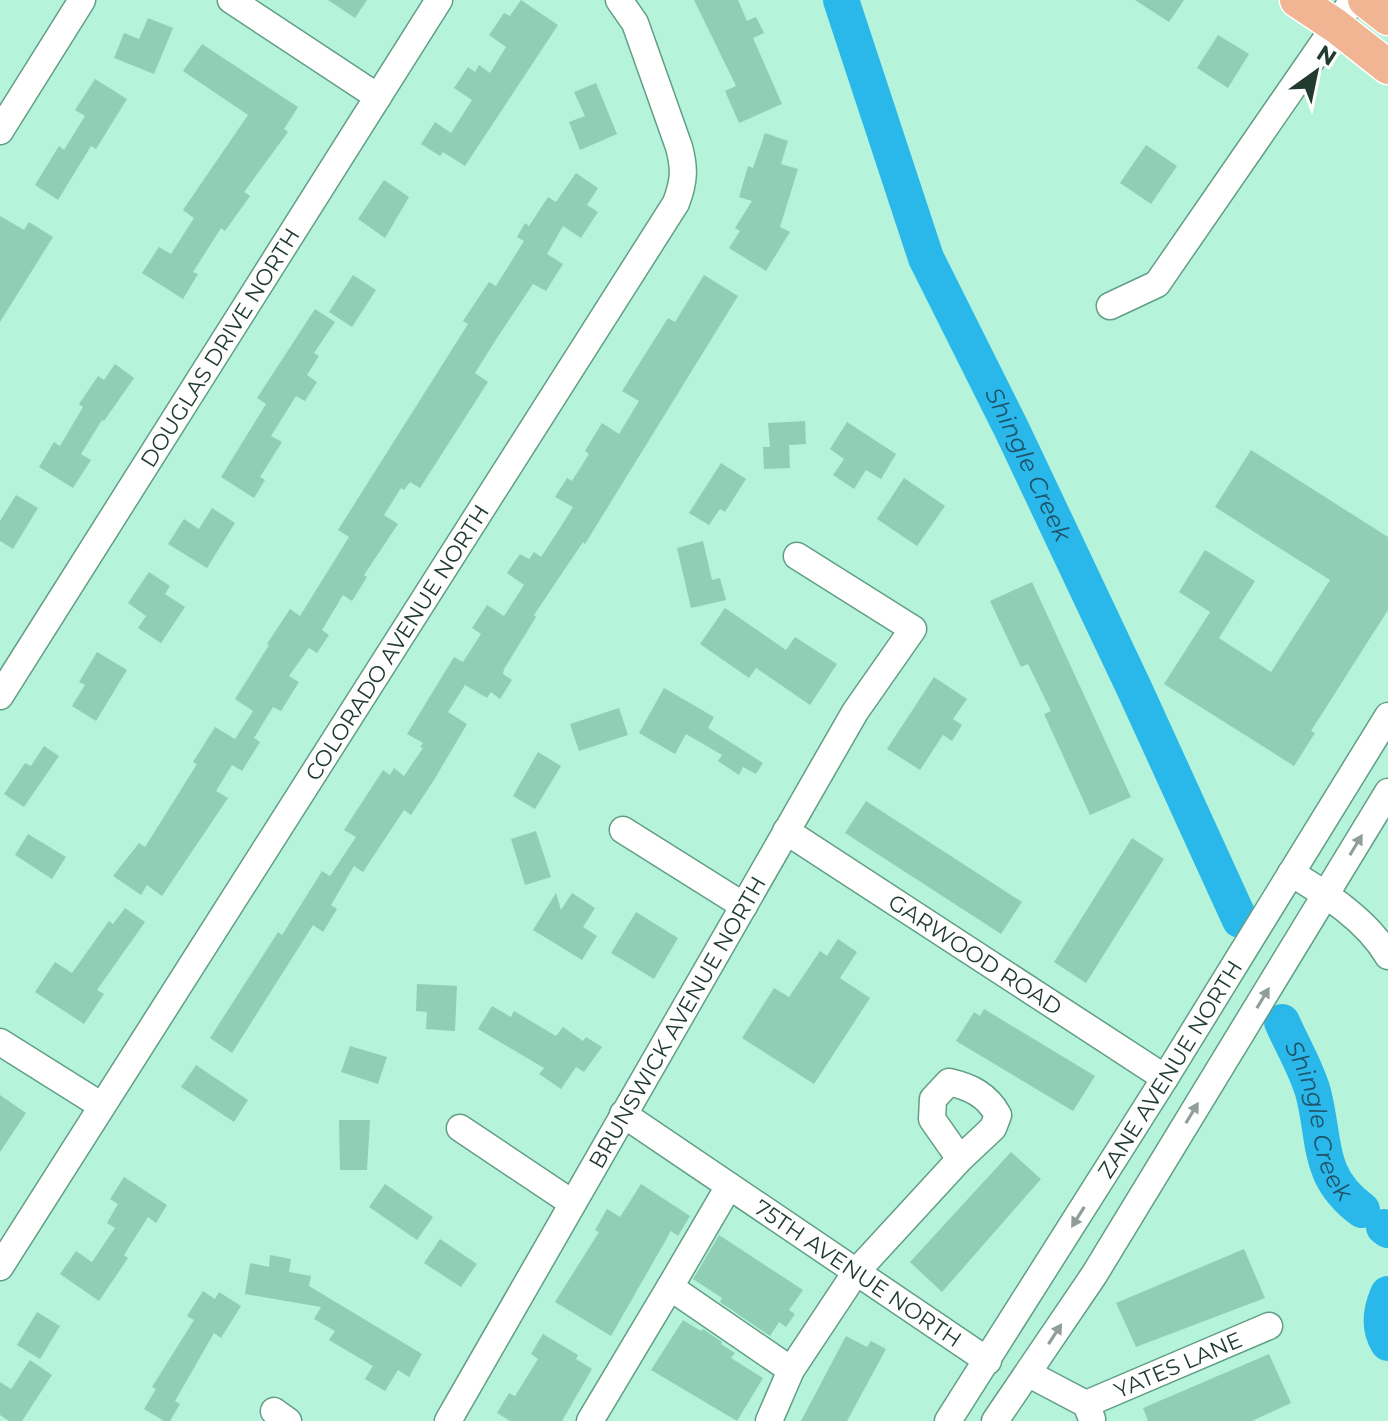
<svg xmlns="http://www.w3.org/2000/svg" width="1388" height="1421" font-family="Montserrat,sans-serif">
<rect width="100%" height="100%" fill="#b5f3da"/>
<g fill="none" stroke-linecap="round" stroke-linejoin="round">
<g stroke="#2ab8ea" stroke-width="36">
<path id="s1" d="M841,0L926,258L1012,430L1134,688L1240,920"/>
<path id="s2" d="M1282,1022C1292,1045 1306,1068 1313,1092C1326,1141 1316,1176 1362,1210"/>
<path d="M1384,1227L1388,1230"/>
<path d="M1388,1294C1381,1310 1378,1327 1388,1343"/>
</g>
</g>
<path fill="#91ceb6" d="M328,0H367L355,18Z
M521,0L558,25L465,166L443,152L440,156L421,144L435,122L451,133L472,100L454,88L468,67L475,72L479,65L490,73L506,47L489,35L504,13L510,16Z
M694,0H738L747,21L756,17L764,33L753,38L782,104L739,123L725,91L736,86Z
M1135,0H1184L1169,22Z
M148,18L173,28L154,74L114,58L124,33L139,39Z
M1218,35L1249,54L1228,88L1197,68Z
M202,44L298,107L284,129L288,132L244,192L250,196L225,231L221,228L193,272L198,274L183,299L142,273L159,247L171,254L194,218L183,210L248,115L183,71Z
M95,79L127,99L96,149L91,146L58,200L35,185L59,146L64,150L85,116L75,110Z
M596,83L617,134L580,150L569,122L585,116L574,92Z
M765,133L788,141L781,164L798,169L780,227L790,232L766,271L729,248L740,231L735,228L752,201L739,197L748,166L753,168Z
M1146,145L1177,166L1151,204L1120,183Z
M576,173L598,188L587,205L598,212L581,238L563,226L547,254L563,264L546,291L533,284L495,341L475,373L488,382L420,488L410,482L404,490L401,488L384,515L398,524L364,575L367,577L352,601L343,595L322,630L329,635L317,653L309,648L289,676L299,682L281,711L273,707L254,738L260,742L242,771L232,765L216,791L228,798L162,896L147,885L141,895L113,876L139,843L145,847L197,764L193,762L215,727L235,739L253,711L235,699L269,645L267,644L290,609L300,616L349,537L338,530L468,324L463,321L489,282L496,286L524,241L517,237L525,223L529,226L548,197L556,202Z
M384,180L409,197L385,238L358,219Z
M0,216L24,230L29,222L53,237L0,322Z
M353,275L376,290L352,327L329,312Z
M704,275L738,296L585,544L583,542L534,615L536,617L504,669L503,674L512,680L500,699L491,692L487,698L465,685L448,712L467,724L434,780L411,815L404,810L363,872L354,866L331,905L337,909L323,932L313,925L232,1053L210,1038L278,932L282,935L322,871L330,876L356,837L344,830L383,770L390,775L394,768L404,776L423,748L420,747L423,743L407,734L454,657L463,662L481,634L472,628L487,605L504,616L524,585L507,573L520,554L529,559L534,552L541,557L560,528L573,507L555,497L567,478L572,481L589,454L585,451L602,423L619,434L639,401L622,391L668,318L675,322Z
M315,309L335,322L314,353L319,356L307,375L317,382L305,401L296,396L271,436L282,442L260,477L265,480L254,498L221,477L266,404L257,398Z
M115,364L134,378L104,421L102,420L81,454L91,460L73,488L39,467L54,442L60,446L83,407L79,404L98,376L104,380Z
M805,421L806,444L789,445L790,468L764,469L763,447H770L768,423Z
M847,422L896,454L881,479L866,470L854,489L833,475L844,459L830,449Z
M1251,450L1388,537V610L1311,731L1315,733L1294,766L1164,684L1210,612L1179,592L1205,550L1255,581L1219,638L1271,672L1330,580L1215,507Z
M721,463L746,479L725,512L720,509L709,525L689,513Z
M904,478L945,506L917,546L877,519Z
M16,495L38,508L13,549L0,541V521Z
M212,508L235,523L207,568L168,544L184,519L199,529Z
M703,541L712,580L720,578L726,600L691,608L677,548Z
M149,572L170,586L165,594L185,607L161,643L138,628L146,616L128,603Z
M1032,582L1131,797L1090,815L1044,714L1051,711L1028,664L1021,667L990,601Z
M725,608L786,650L795,637L837,664L810,705L756,668L749,678L700,644Z
M97,652L127,670L96,721L72,706L85,685L79,682Z
M934,677L967,699L953,719L962,725L952,741L943,735L920,770L887,749Z
M664,688L714,717L708,728L763,763L756,774L743,767L739,775L718,761L722,755L686,734L675,754L639,733Z
M619,708L628,735L579,751L570,724Z
M44,746L59,756L24,807L4,794L25,763L31,766Z
M538,752L561,766L535,809L513,796Z
M866,801L1022,902L1001,934L845,833Z
M536,831L551,877L525,885L511,839Z
M28,834L66,857L52,879L15,855Z
M1132,838L1164,859L1086,983L1054,962Z
M556,893L561,910L572,893L595,908L583,927L597,936L582,960L533,930Z
M125,908L145,922L97,990L104,994L84,1024L35,992L55,962L72,973L109,921L113,924Z
M636,912L678,938L654,979L611,953Z
M838,939L857,952L840,978L870,998L814,1084L742,1038L774,988L789,997L820,951L827,956Z
M417,984L457,986L455,1031L426,1029L427,1012L416,1011Z
M492,1006L511,1017L514,1011L556,1036L563,1027L583,1041L586,1037L602,1047L584,1072L576,1067L561,1089L539,1074L544,1068L478,1029Z
M984,1009L1095,1076L1073,1111L956,1041L974,1012L980,1016Z
M350,1046L387,1057L378,1084L341,1072Z
M196,1065L248,1100L234,1122L181,1087Z
M0,1095L26,1113L0,1152Z
M339,1120H370L367,1170H340Z
M1011,1152L1041,1179L942,1292L910,1262Z
M124,1177L167,1205L156,1223L148,1217L124,1255L128,1258L99,1301L60,1274L76,1251L92,1262L115,1228L107,1223L118,1204L110,1199Z
M385,1184L433,1217L417,1240L369,1207Z
M641,1184L690,1216L678,1236L671,1231L611,1336L555,1302L599,1232L595,1230L607,1209L620,1217Z
M719,1235L803,1290L789,1310L795,1314L786,1327L779,1322L770,1336L720,1302L722,1298L693,1279Z
M440,1239L477,1264L461,1287L424,1263Z
M1244,1249L1265,1298L1136,1347L1116,1303Z
M270,1255L291,1259L289,1272L311,1276L309,1286L422,1354L409,1377L398,1370L385,1391L365,1379L373,1366L329,1340L335,1331L314,1319L321,1307L245,1294L250,1263L269,1267Z
M203,1291L215,1299L219,1292L241,1306L221,1338L214,1333L175,1401L180,1404L170,1421H164L144,1409L156,1389L152,1387L194,1320L187,1316Z
M37,1312L60,1326L40,1359L17,1345Z
M683,1320L701,1331L703,1329L722,1342L721,1344L735,1353L731,1358L763,1378L737,1421L651,1370Z
M543,1334L578,1355L576,1359L592,1369L562,1421H510L497,1413L509,1393L515,1396L538,1359L531,1354Z
M846,1336L867,1347L871,1341L886,1349L847,1421H801Z
M1269,1354L1291,1403L1252,1421H1148L1143,1408Z
M30,1360L52,1375L22,1421H9L0,1415V1382L11,1389Z"/>
<g fill="none" stroke-linecap="round" stroke-linejoin="round">
<g stroke="#629e87" stroke-width="29">
<g id="minor">
<path d="M231,0L378,97"/>
<path d="M0,131L82,0"/>
<path d="M1110,306L1157,284L1353,0"/>
<path id="s3" d="M0,696L439,0"/>
<path d="M623,830L744,906"/>
<path id="s4" d="M786,831L1165,1078"/>
<path d="M1291,873C1326,894 1367,920 1388,956"/>
<path d="M0,1042L102,1106"/>
<path id="s5" d="M623,1114L988,1361"/>
<path d="M460,1128L572,1203"/>
<path d="M729,1186L670,1287L791,1370"/>
<path id="s6" d="M0,1267L676,203C684,182 685,169 679,147L635,23L619,0"/>
<path d="M1029,1374L1086,1404L1092,1419"/>
<path id="s7" d="M1086,1404L1269,1326"/>
<path d="M274,1411L288,1421"/>
<path id="s8" d="M448,1421L855,712L913,629L797,556"/>
<path d="M590,1421L670,1287"/>
<path d="M769,1421L791,1370L856,1272L960,1159L993,1128L998,1115C987,1095 971,1087 949,1082L933,1099L932,1119L960,1159"/>
<path id="s9" d="M948,1421L1165,1078L1388,716"/>
<path d="M995,1421L1094,1275L1388,792"/>
</g>
</g>
<g stroke="#fff" stroke-width="37">
<path id="major" d="M1297,0L1336,26L1388,67
M1365,0L1388,18"/>
</g>
<use href="#minor" stroke="#fff" stroke-width="26"/>
<use href="#major" stroke="#f1b593" stroke-width="34"/>
</g>
<defs><path id="oneway-solid" d="M-6-.8H1V-3.2L6.5 0L1 3.2V.8H-6Z" transform="scale(2)"/></defs>
<g fill="#909d98">
<use href="#oneway-solid" transform="translate(1356 845) rotate(-59)"/>
<use href="#oneway-solid" transform="translate(1263 998) rotate(-59)"/>
<use href="#oneway-solid" transform="translate(1192 1113) rotate(-59)"/>
<use href="#oneway-solid" transform="translate(1078 1217) rotate(122)"/>
<use href="#oneway-solid" transform="translate(1055 1334) rotate(-57)"/>
</g>
<g text-anchor="middle" stroke-width="6" stroke-linejoin="round" paint-order="stroke">
<g font-size="22" fill="#213b31" stroke="#fff">
<text dy="8" stroke="none"><textPath href="#s3" startOffset="412">DOUGLAS DRIVE NORTH</textPath></text>
<text dy="8" stroke="none"><textPath href="#s6" startOffset="740">COLORADO AVENUE NORTH</textPath></text>
<text dy="8" stroke="none"><textPath href="#s4" startOffset="226">GARWOOD ROAD</textPath></text>
<text dy="8" stroke="none"><textPath href="#s8" startOffset="460">BRUNSWICK AVENUE NORTH</textPath></text>
<text dy="8" stroke="none"><textPath href="#s9" startOffset="416">ZANE AVENUE NORTH</textPath></text>
<text dy="8" stroke="none"><textPath href="#s5" startOffset="284">75TH AVENUE NORTH</textPath></text>
<text dy="8" stroke="none"><textPath href="#s7" startOffset="100">YATES LANE</textPath></text>
</g>
<g font-size="24" font-style="italic" fill="#1f5369" stroke="#fff">
<text dy="8" stroke="none"><textPath href="#s1" startOffset="502">Shingle Creek</textPath></text>
<text dy="8" stroke="none"><textPath href="#s2" startOffset="106">Shingle Creek</textPath></text>
</g>
</g>
<g transform="translate(1316 72) rotate(33)" stroke="#ffffff" stroke-width="6" paint-order="stroke">
<path d="M0-6L14 30L0 20L-14 30Z" fill="#213b31"/>
<text y="-12" font-size="22" font-weight="bold" text-anchor="middle" fill="#213b31">N</text>
</g>
</svg>
